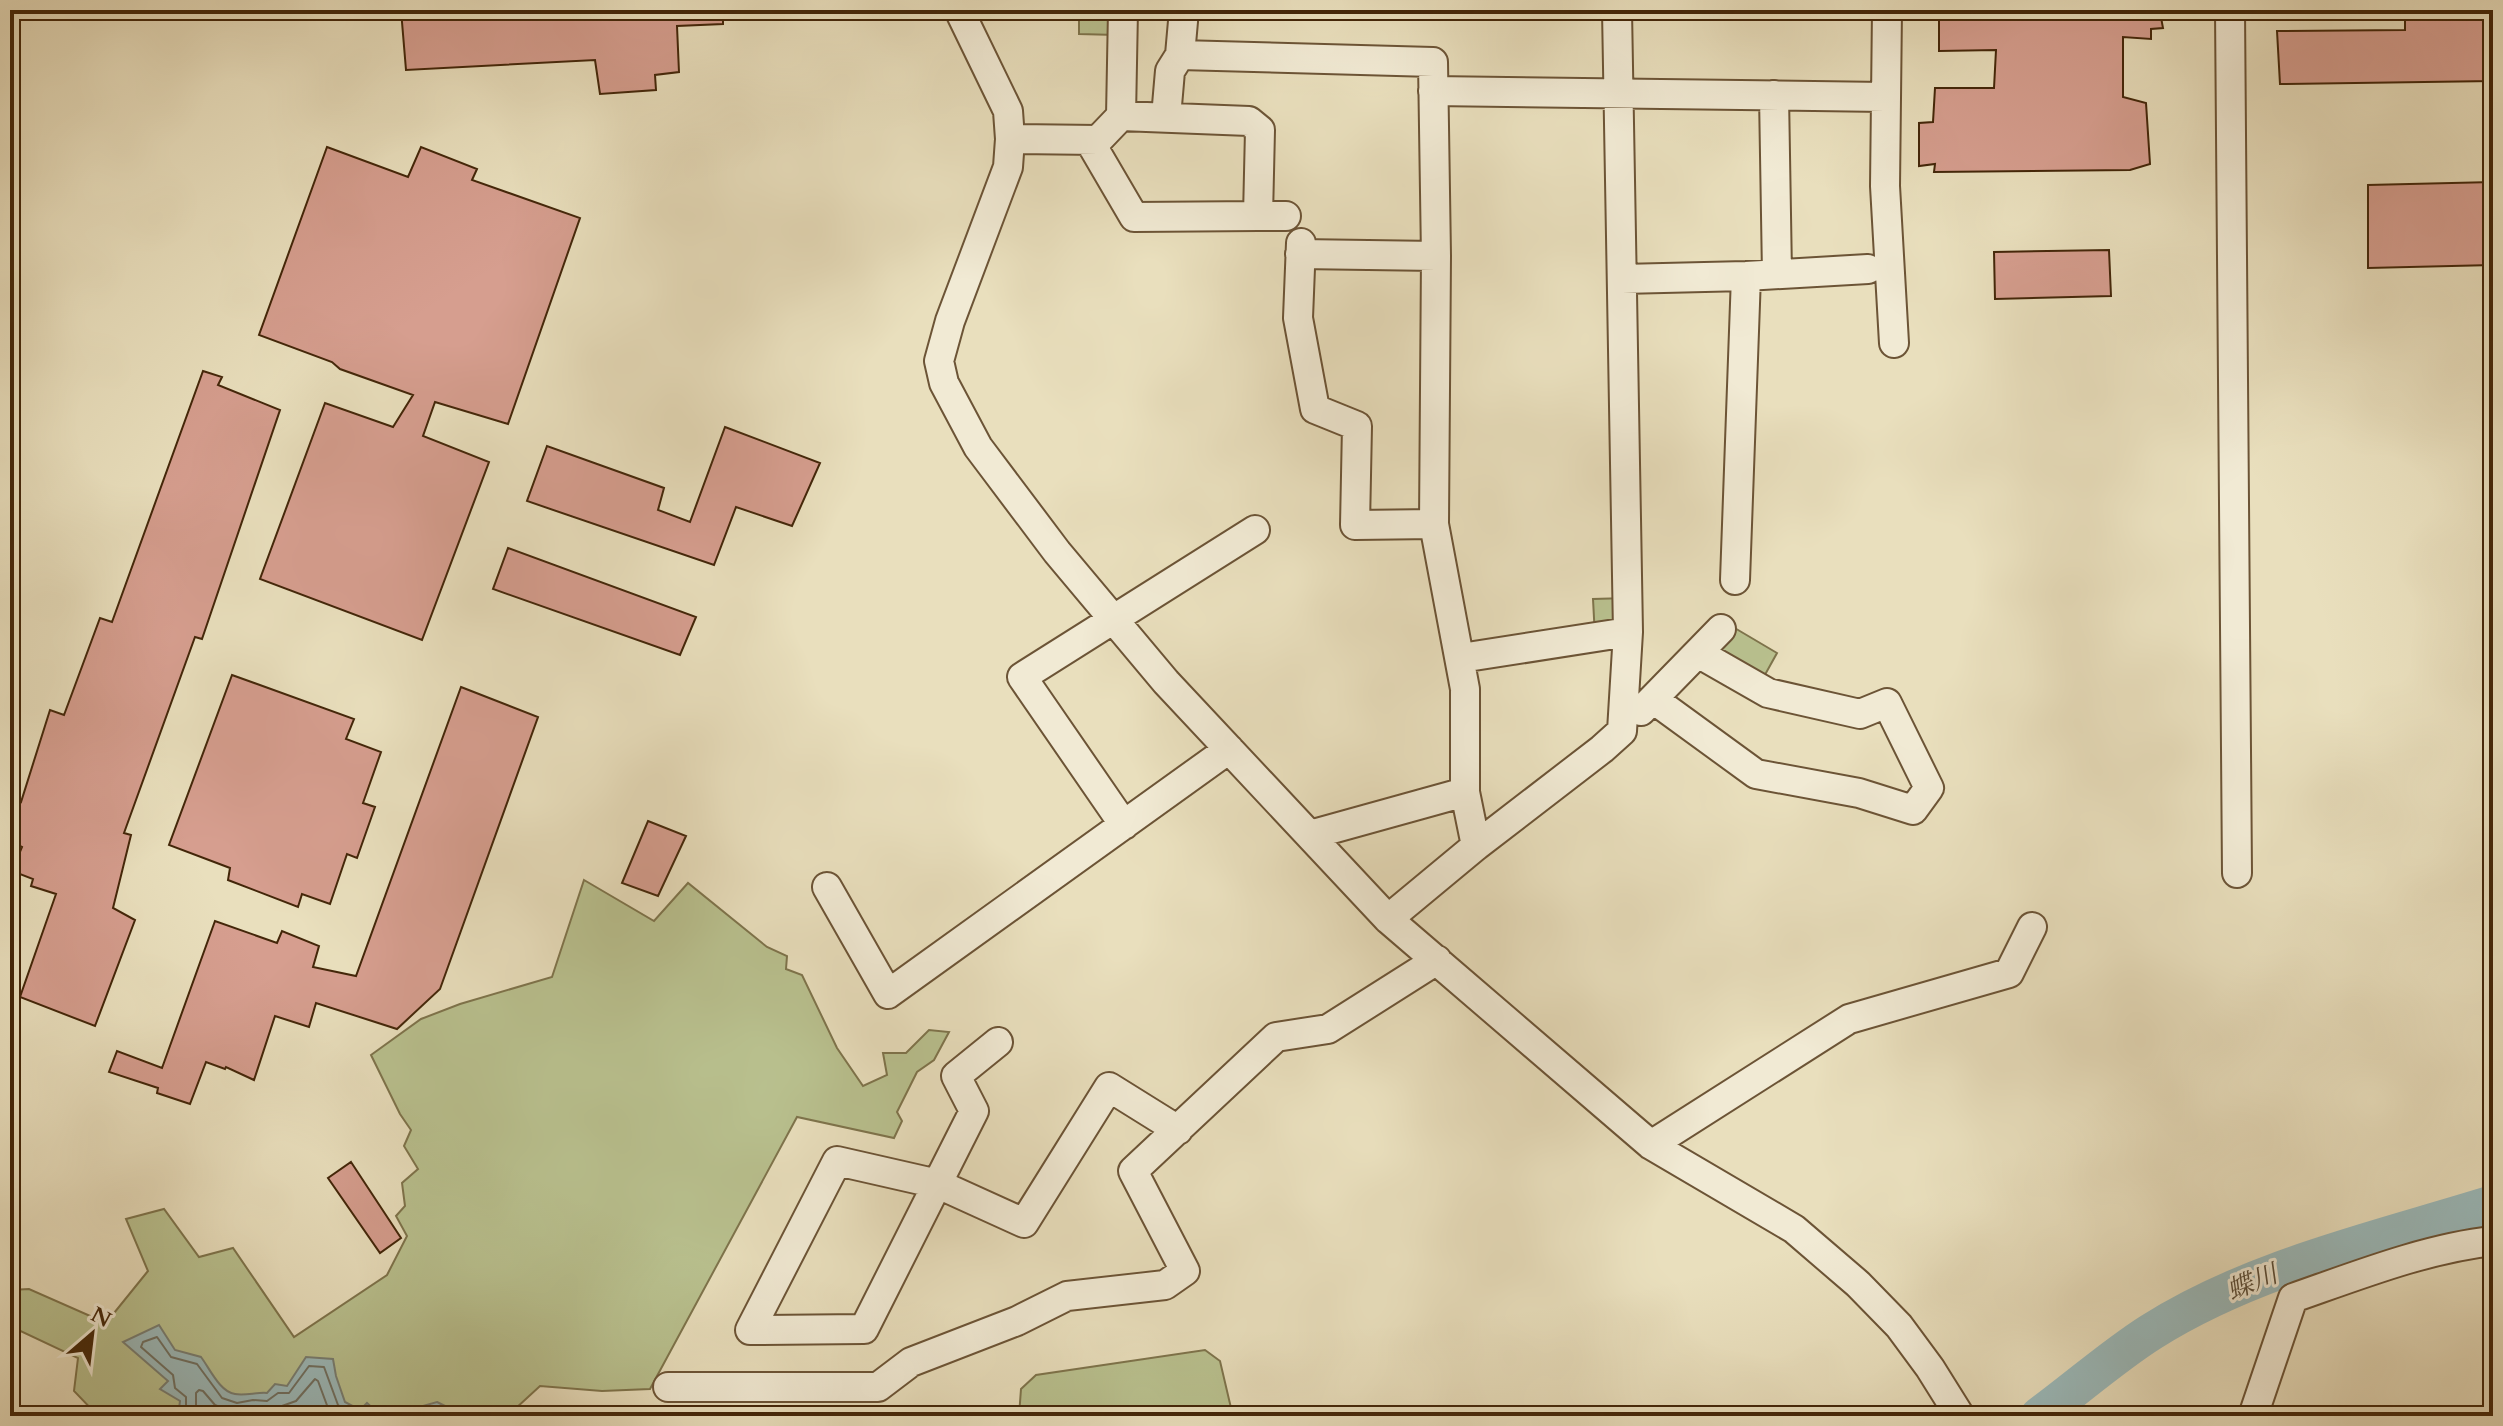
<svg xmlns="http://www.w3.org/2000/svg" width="2503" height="1426" font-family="Cardo,'Noto Serif JP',serif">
<rect width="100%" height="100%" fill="#e9dfbd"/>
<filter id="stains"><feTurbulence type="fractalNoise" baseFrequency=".0025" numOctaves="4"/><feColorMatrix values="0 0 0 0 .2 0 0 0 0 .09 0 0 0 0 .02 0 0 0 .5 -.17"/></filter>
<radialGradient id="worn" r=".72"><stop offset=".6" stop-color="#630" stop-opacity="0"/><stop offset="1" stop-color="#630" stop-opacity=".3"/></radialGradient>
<path fill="#b9c18f" stroke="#7e744c" stroke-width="2" d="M1079,10H1116V35L1079,34Z
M1627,598L1628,632L1595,637L1593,599Z
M1733,627L1777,653L1761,682L1719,658L1718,646Z
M584,880L654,921L688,883L767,947L787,956L786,969L802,975L837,1048L863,1086L887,1075L883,1053H906L929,1030L949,1032L934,1060L917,1072L897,1112L902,1121L894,1138L797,1117L650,1389L602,1391L540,1386L515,1409L481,1414V1416H98L74,1391L78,1358L14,1328L10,1321L11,1290L29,1289L106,1323L148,1271L126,1219L164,1209L199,1257L233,1248L294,1337L387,1275L407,1236L396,1216L405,1206L402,1183L418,1169L404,1146L411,1130L400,1114L371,1055L421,1019L460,1004L552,977Z
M1205,1350L1220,1361L1231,1408L1252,1413L1389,1409L1400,1416H1019L1021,1389L1036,1375Z"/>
<path fill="#9bbabb" stroke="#787f74" stroke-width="2" d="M159,1325L175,1350L201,1357C210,1369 220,1392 235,1394C245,1396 257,1392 267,1393L275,1384L287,1386L306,1357L333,1359L336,1376L345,1402L360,1410L367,1403L381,1416H178L180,1401L160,1389L168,1381L123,1342Z
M437,1402L465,1416H414L419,1407Z"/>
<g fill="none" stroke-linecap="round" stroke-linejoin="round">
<path stroke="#6f7062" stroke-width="2" d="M186,1416V1397L175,1388L173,1375L141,1347L143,1342L157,1337L171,1357L197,1364L222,1398L237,1403L253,1400L267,1401L278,1393H289L309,1366L324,1367L338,1405L354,1416
M196,1416V1393L199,1390L203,1391L215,1405L231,1412L268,1411L296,1401L315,1379L318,1381L328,1408L334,1416"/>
<path stroke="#9bbabb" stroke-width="38" d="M2039,1416C2076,1389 2113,1356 2151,1332C2254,1267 2378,1240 2493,1204"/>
</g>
<path fill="#d69e8f" stroke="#432609" stroke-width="2" d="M401,10H723V24L677,26L679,72L655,75L656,90L600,94L595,60L406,70Z
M2405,10H2493V81L2280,84L2277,31L2405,30Z
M1939,12H2160L2163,28L2151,29V39L2123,37V97L2146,103L2150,164L2130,170L1934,172L1935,164L1919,166V123L1933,122L1935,88H1994L1996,50L1939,51Z
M327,147L408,177L421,147L477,169L472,180L580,218L508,424L435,402L423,436L489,462L422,640L260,579L325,403L393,427L413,395L340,369L332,362L259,335Z
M2493,182V265L2368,268V185Z
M2109,250L2111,296L1995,299L1994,252Z
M203,371L222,377L218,385L280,410L202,639L195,637L124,833L131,835L113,908L135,920L95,1026L20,997L56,894L31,886L33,879L12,871L22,847L10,841V797L21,802L50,710L64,715L100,618L112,622Z
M725,427L820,463L792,526L736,507L714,565L527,501L547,446L664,488L658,510L690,522Z
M508,548L696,617L680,655L493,589Z
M232,675L354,719L346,739L381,752L363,803L375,807L357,858L347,854L330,904L302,894L298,907L228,880L230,868L169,845Z
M461,687L538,717L440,989L397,1029L316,1003L309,1027L275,1016L254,1080L226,1067L225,1069L206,1062L190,1104L157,1093L158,1088L109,1072L117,1051L162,1068L215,921L277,943L282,931L319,946L313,967L356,976Z
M648,821L686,836L658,896L622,883Z
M351,1162L401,1238L380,1253L328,1178Z"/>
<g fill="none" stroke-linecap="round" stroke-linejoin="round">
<g stroke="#6c5436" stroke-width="32">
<path id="minor" d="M959,10L1008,111L1010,139L1008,167L950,321L939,361L944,383L978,447L1057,552L1166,682L1388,919L1651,1145L1794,1229L1858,1284L1899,1326L1930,1368L1960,1416
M1184,10L1180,55L1433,62L1436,256L1434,524L1465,689V792L1476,846
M1887,10L1885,186L1894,343
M2230,10L2237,873
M1433,91L1885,97
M1774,95L1777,274
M1121,116L1123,10
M1166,117L1170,71L1180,55
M1010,139L1098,140L1121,116L1249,121L1260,130L1258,216L1134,217L1089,140
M1258,216H1286
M1301,243L1298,318L1315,409L1357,426L1355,525L1434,524
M1300,254L1436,256
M1622,279L1746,276L1868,269
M1735,580L1746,276
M1461,658L1628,632
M1653,699L1756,774L1859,793L1913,810L1929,788L1887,703L1860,714L1768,693L1698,653
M1641,711L1721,629
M1124,825L1022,677L1255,530
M1310,835L1465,792
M827,887L888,994L1229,749
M1388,919L1476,846L1602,749L1622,731L1628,632L1617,10
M998,1042L956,1076L974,1111L864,1329L750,1330L837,1161L938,1184L1024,1223L1109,1087L1178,1130
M1651,1145L1849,1019L2009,973L2032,927
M668,1387H878L911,1362L1017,1321L1067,1296L1165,1285L1185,1271L1133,1171L1276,1037L1328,1029L1437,960
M2253,1416L2293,1298C2356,1276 2427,1248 2493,1241"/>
</g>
<use href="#minor" stroke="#f1ead4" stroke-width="28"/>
</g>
<g text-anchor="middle" stroke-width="6" stroke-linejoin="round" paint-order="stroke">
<g font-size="26" font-style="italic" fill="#594b36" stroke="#f1ead4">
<text transform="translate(2252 1282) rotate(-22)" y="9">蝶川</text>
</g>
</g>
<rect width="2503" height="1426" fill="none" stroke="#e9dfbd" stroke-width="40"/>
<rect x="12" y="12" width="2479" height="1402" fill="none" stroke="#432609" stroke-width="4"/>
<rect x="20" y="20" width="2463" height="1386" fill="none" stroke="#432609" stroke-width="2"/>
<g transform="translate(92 1334) rotate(28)" stroke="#f1ead4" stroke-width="6" paint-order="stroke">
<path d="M0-6L14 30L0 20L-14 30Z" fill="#432609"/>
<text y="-12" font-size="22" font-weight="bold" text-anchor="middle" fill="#432609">N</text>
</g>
<rect width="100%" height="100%" filter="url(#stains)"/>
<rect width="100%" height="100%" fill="url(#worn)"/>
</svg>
